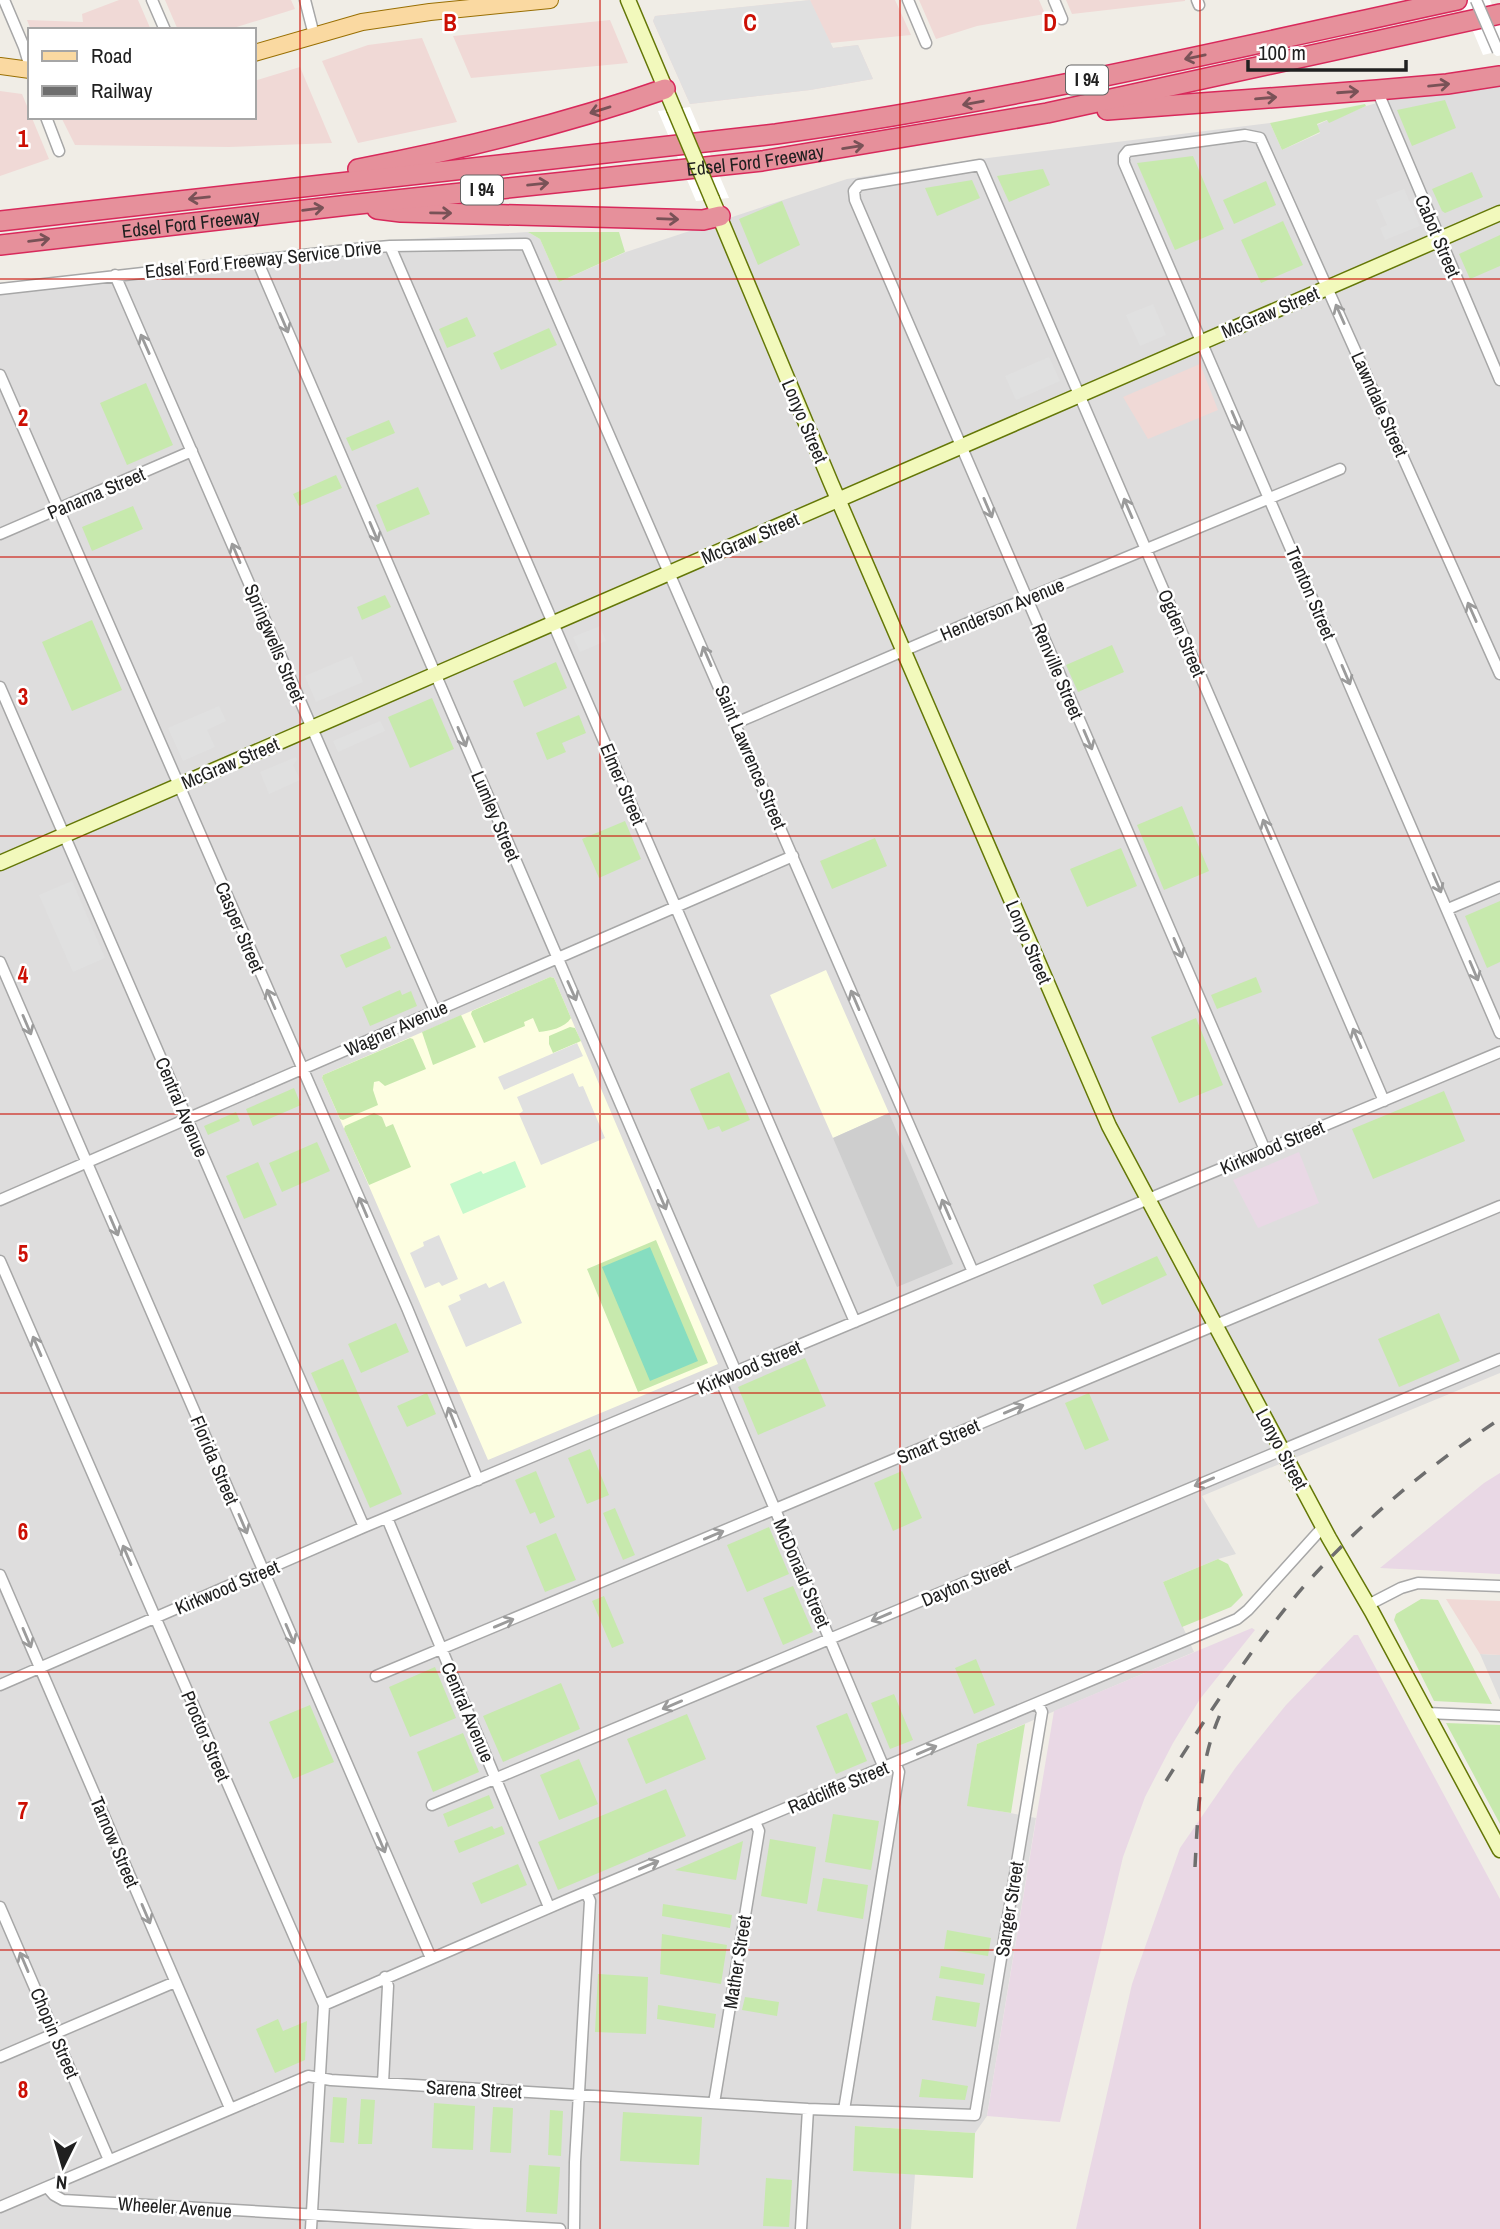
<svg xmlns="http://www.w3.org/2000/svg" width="1500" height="2229" font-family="'Archivo Narrow',sans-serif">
<rect width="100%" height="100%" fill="#f0ede6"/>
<path fill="#dedddd" d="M1500,70V1373L1202,1496L1236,1554L1218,1559L1163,1582L1194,1652L977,1744L968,1805L1036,1818L987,2116L975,2133L856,2126L853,2171L915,2174L911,2229H0V283L394,240L528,232L540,239L559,282L626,252L847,179L972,160L1270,123L1282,150L1320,133L1317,125L1328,120L1329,122L1366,106Z
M1480,1654L1500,1655V1700Z"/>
<path fill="#f0d9d6" d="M119,0H138L151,30H31L27,20L83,22L82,14Z
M165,0H291L295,9L227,30H178Z
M812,0H895L911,35L830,43L833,48L858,45L873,79L810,90L690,104L653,21L655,16Z
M919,0H1039L1045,14L977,26L936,39Z
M1066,0H1185V1L1072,14Z
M610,20L628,63L471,78L453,36Z
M422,38L457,122L358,143L322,61L368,45Z
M300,67L332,143L229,147L75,145L61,117H254V81Z
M0,91L22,94L49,159L0,176Z
M1200,364L1218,410L1148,439L1123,397Z
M1446,1599L1500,1601V1655L1480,1654Z"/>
<path fill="#e9d8e5" d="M1299,1152L1319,1203L1258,1228L1233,1180Z
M1500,1473V1574L1380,1568L1484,1483Z
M1252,1628L1255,1630L1200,1699L1173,1743L1145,1797L1123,1857L1060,2122L987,2116L1054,1711Z
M1354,1635H1358L1500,1899V2229H1076L1132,1984L1180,1848L1236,1767L1286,1705Z"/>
<path fill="#fdfee1" d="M826,970L889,1113L833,1138L770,995Z
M550,977L554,978L718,1364L488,1460L322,1078L323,1075Z"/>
<path fill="#cecece" d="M889,1113L953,1264L897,1287L833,1138Z"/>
<path fill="#c7e9ad" d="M1445,100L1456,128L1412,146L1397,110Z
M1365,104L1366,106L1329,123L1327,120L1317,124L1320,132L1282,150L1270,123Z
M1193,156L1224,229L1175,250L1137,163Z
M1043,169L1050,185L1009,202L997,176Z
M1472,172L1483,197L1445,213L1442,211L1432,189Z
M972,180L980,198L937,216L925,188Z
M1266,181L1276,205L1234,224L1223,200Z
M782,201L800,245L758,265L739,219Z
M1283,221L1303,265L1261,283L1241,240Z
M528,232H619L625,252L559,282L540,239Z
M1500,235V266L1470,279L1459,254Z
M467,317L476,336L447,348L439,329Z
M549,328L557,345L501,370L493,353Z
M146,383L173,445L127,465L100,403Z
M389,420L395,433L352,451L346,438Z
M336,475L342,488L299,506L293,494Z
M418,487L430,514L387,532L376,505Z
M133,506L143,529L92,551L82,527Z
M385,595L391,607L362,620L357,607Z
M92,620L122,690L72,711L42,642Z
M1112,645L1124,672L1078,692L1066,665Z
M556,662L567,688L524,707L513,681Z
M432,698L454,749L410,768L388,717Z
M579,715L586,733L562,743L566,752L547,760L536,733Z
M1182,806L1209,871L1164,890L1137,825Z
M625,821L641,859L599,878L582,839Z
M875,838L887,866L832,889L820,861Z
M1121,848L1137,886L1087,907L1070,869Z
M1500,901V962L1487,968L1465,916Z
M386,936L391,948L346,968L340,955Z
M550,977L554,978L571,1018C565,1028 549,1031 539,1032L533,1018L524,1022L525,1026L484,1043L471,1014L472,1011Z
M1256,977L1262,992L1217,1009L1211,995Z
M400,990L402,995L411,991L417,1006L370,1026L362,1007Z
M461,1015L476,1047L433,1065L422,1032Z
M1196,1018L1223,1085L1179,1103L1151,1037Z
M570,1027L575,1028L581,1041L553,1053L549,1044V1036Z
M410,1038L413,1039L426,1069L385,1086L379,1081L374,1082L373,1090L378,1105L343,1120L340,1119L322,1078L323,1075Z
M729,1072L750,1120L722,1132L719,1126L708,1130L690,1089Z
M294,1088L301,1105L253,1126L246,1109Z
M1444,1091L1465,1141L1373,1179L1352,1129Z
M236,1112L240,1121L208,1135L204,1126Z
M374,1113L382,1117L386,1127L393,1124L411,1167L369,1185L344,1129L345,1126Z
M317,1142L330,1171L282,1192L269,1163Z
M258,1162L277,1205L244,1219L226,1176Z
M656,1240L708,1363L638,1392L587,1269Z
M1157,1256L1167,1275L1102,1305L1093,1285Z
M1439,1313L1460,1361L1399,1387L1378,1339Z
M396,1323L409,1352L361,1373L348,1344Z
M805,1358L826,1406L758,1435L738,1387Z
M343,1359L402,1494L370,1508L311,1373Z
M427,1393L436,1414L407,1427L397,1406Z
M1089,1393L1109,1440L1085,1450L1065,1403Z
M590,1449L609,1495L587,1504L568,1458Z
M536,1471L555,1517L540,1524L535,1512L530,1514L515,1480Z
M902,1471L922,1518L893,1531L874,1483Z
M615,1508L635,1555L623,1560L603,1513Z
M769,1527L789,1574L747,1592L727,1545Z
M556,1533L576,1580L545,1592L526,1546Z
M1218,1559L1228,1564L1243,1595L1231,1607L1182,1627L1163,1582Z
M793,1586L813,1632L783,1645L763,1598Z
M604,1596L624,1643L612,1648L592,1601Z
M1421,1599L1438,1600L1492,1704L1434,1701L1394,1620L1396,1614Z
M976,1659L995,1705L974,1714L955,1668Z
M435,1667L456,1718L410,1737L389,1687Z
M561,1683L580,1729L503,1762L483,1716Z
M894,1694L913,1740L890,1749L871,1703Z
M310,1705L334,1762L293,1779L269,1722Z
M847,1713L867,1761L836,1774L816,1726Z
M687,1714L706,1759L646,1784L627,1739Z
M1446,1723L1500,1725V1824Z
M1025,1724L1011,1813L967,1806L977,1744Z
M463,1733L479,1772L433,1792L417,1752Z
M579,1759L598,1804L559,1820L540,1775Z
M666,1789L686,1836L558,1890L538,1842Z
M489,1795L494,1808L448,1827L443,1814Z
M833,1814L879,1821L871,1870L825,1862Z
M492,1826L494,1829L502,1826L505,1834L459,1853L454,1841Z
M770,1839L816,1847L807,1904L761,1896Z
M743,1841L736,1880L675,1870Z
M518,1864L527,1885L481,1904L472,1883Z
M823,1878L868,1885L863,1919L817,1911Z
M663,1904L732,1915L730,1928L662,1916Z
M947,1930L991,1938L988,1956L944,1949Z
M662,1934L727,1945L721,1984L660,1974Z
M941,1966L985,1974L983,1985L939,1978Z
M598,1974L648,1977L646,2034L595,2032Z
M936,1996L980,2003L976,2027L932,2020Z
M745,1997L779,2002L777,2016L742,2010Z
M658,2005L716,2014L714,2028L657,2019Z
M278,2019L283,2031L307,2021L305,2060L275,2073L256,2029Z
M922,2079L968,2086L965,2100L919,2097Z
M333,2097L347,2098L344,2143L330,2142Z
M361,2099L375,2100L372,2144H358Z
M434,2103L475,2106L473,2150L432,2148Z
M493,2107L513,2108L511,2153L490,2152Z
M550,2110L563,2111L561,2156L548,2155Z
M623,2112L702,2117L699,2165L620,2161Z
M855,2126L975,2133L973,2178L853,2171Z
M529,2165L560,2167L557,2214L526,2212Z
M766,2178L792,2180L789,2227L763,2226Z"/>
<path fill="#c5f9cc" d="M515,1161L526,1187L463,1214L450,1184L481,1171L483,1174Z"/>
<path fill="#86ddc0" d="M650,1247L698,1361L650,1381L602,1267Z"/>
<path fill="#e0e0e0" d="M810,0L833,48L858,45L873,79L810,90L690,104L653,21L655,16Z
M1404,189L1420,226L1385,240L1380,228L1387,225L1376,200Z
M1153,304L1166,335L1140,346L1126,315Z
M1049,357L1060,381L1016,400L1005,376Z
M600,626L606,641L580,652L573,637Z
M352,656L363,682L316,702L305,676Z
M219,706L226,721L207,730L215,747L183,761L168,728Z
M380,721L385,731L338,752L333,741Z
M296,757L297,760L293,765L300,780L269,794L260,772Z
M72,881L105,958L73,972L39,895Z
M577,1043L583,1056L504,1090L498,1077Z
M573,1073L579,1087L583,1086L605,1138L541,1165L519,1114L523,1111L517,1097Z
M439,1235L458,1279L442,1286L439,1282L425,1288L410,1253L424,1246L423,1242Z
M504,1281L522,1323L466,1347L448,1306L461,1300L459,1295L486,1283L489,1288Z"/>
<path fill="#fff" d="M1460,0H1490L1500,24V51L1483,55Z
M690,107L729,198L696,201L658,111Z"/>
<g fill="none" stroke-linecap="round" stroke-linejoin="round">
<g stroke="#a7a7a7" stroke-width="13">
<path id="street" d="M4,0L24,47L30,67
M152,0L165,30
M305,0L314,35
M908,0L926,43
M1054,0L1062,19
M1197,0L1199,5
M1377,90L1500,380
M46,117L59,151
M390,246L855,1322
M257,260L736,1372
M115,275L435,1011
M0,289L356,249L390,246L526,244L973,1272
M0,375L407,1308L478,1480
M0,534L192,451
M1500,674L1260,138L1245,135L1128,151L1124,156V163L1500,1033
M0,687L364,1527
M736,723L968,623L1340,469
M1448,909L1500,887
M0,962L431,1958
M1265,1150L855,200L854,191L859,185L980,165L1384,1101
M0,1200L793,856
M0,1261L324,2005L311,2229
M720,1379L884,1768
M387,1518L549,1907
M0,1575L230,2108
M1368,1605L1401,1588L1418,1583L1500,1586
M376,1676L1500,1206
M0,1685L364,1527L1500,1052
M1426,1713L1500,1716
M432,1805L1500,1359
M0,1907L109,2160
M324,2005L567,1900L1237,1619L1248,1610L1323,1527
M0,2057L175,1982
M383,2083L388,1986L385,1977
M714,2103L759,1831L755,1822
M844,2110L899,1772L895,1763
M47,2187L54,2195L63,2200L560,2229
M0,2207L308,2076L331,2080L808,2109L975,2115L1042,1712L1038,1704
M574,2229L575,2162L590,1901L586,1892
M801,2229L808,2109"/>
</g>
<g stroke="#647707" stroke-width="17">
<path id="secondary" d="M628,0L674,109
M712,199L831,483L1109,1126L1329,1538L1372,1612L1500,1850
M0,863L1500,213"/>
</g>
<g stroke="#996f03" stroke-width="18">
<path id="primary" d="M254,53L362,22L430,12L550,0
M0,66L30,70"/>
</g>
<g stroke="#d8295b" stroke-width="22">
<g id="highway">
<path d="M1107,110L1377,90L1447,84L1500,76"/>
<path d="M358,169C463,149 565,124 665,89"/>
<path d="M377,209L401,212L703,220L720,216"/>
<path d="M0,221L776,134C1005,102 1231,49 1457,0"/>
<path id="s1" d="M0,245L349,205L762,161L1047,113L1500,14"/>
</g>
</g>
<use href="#street" stroke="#fff" stroke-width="10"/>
<use href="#secondary" stroke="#f2f9bc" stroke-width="14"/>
<use href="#primary" stroke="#fad9a1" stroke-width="16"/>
<use href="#highway" stroke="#e6909b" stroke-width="19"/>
<path stroke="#6e6e6e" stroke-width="3.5" stroke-dasharray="14 14" stroke-linecap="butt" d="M1166,1781C1208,1714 1253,1645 1305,1585C1362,1521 1428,1466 1500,1419
M1195,1867C1198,1812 1199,1759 1223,1708"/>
<g stroke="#a7a7a7" stroke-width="13" stroke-linecap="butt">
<path id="street-bridge" d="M1476,0L1498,51"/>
</g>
<g stroke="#647707" stroke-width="17" stroke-linecap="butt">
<path id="secondary-bridge" d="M674,109L712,199"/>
</g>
<use href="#street-bridge" stroke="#fff" stroke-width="10"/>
<use href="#secondary-bridge" stroke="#f2f9bc" stroke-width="14"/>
</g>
<defs><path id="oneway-shaft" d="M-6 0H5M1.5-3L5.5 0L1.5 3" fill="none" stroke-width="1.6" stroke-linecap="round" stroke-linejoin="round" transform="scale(1.75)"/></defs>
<g stroke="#795257">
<use href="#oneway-shaft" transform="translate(1195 57) rotate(168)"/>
<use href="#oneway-shaft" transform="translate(1439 85) rotate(-6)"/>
<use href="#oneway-shaft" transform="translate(1348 92) rotate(-4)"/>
<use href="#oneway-shaft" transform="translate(1266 98) rotate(-5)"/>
<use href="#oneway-shaft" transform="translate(973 103) rotate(170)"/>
<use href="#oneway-shaft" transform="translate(600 110) rotate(163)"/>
<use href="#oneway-shaft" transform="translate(853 147) rotate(-9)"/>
<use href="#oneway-shaft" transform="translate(538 184) rotate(-6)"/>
<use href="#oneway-shaft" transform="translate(199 198) rotate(174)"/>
<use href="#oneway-shaft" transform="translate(313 209) rotate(-7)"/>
<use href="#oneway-shaft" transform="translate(441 213) rotate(1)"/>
<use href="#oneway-shaft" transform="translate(668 219) rotate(2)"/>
<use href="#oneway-shaft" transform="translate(39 240) rotate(-7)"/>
</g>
<g stroke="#9b9b9b">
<use href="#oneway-shaft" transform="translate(1340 314) rotate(-114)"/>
<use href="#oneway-shaft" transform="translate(284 323) rotate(67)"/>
<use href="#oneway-shaft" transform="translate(145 344) rotate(-114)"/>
<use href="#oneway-shaft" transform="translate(1236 421) rotate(67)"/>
<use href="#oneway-shaft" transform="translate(988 508) rotate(67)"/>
<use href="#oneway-shaft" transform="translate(1128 508) rotate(-113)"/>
<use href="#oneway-shaft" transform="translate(374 532) rotate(67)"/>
<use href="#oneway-shaft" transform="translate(236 553) rotate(-113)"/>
<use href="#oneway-shaft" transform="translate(1472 612) rotate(-114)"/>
<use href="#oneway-shaft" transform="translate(707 656) rotate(-113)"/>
<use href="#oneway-shaft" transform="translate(1346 675) rotate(67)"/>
<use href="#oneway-shaft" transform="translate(462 737) rotate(67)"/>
<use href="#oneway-shaft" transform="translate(1088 740) rotate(67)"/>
<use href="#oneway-shaft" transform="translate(1267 829) rotate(-113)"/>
<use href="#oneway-shaft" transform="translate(1437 883) rotate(67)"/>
<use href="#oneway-shaft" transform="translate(1178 948) rotate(67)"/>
<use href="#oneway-shaft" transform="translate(1474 971) rotate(67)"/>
<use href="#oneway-shaft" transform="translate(572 991) rotate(66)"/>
<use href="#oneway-shaft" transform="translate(271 999) rotate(-113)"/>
<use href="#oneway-shaft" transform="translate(855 1000) rotate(-113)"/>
<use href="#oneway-shaft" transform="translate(27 1025) rotate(67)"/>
<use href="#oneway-shaft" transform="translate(1357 1038) rotate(-113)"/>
<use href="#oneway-shaft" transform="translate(662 1200) rotate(67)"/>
<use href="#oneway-shaft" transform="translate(363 1207) rotate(-113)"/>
<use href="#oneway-shaft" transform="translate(946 1209) rotate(-113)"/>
<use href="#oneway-shaft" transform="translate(114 1226) rotate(67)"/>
<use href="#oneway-shaft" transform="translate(37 1346) rotate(-113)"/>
<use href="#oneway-shaft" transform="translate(1014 1409) rotate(-23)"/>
<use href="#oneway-shaft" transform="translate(452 1417) rotate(-112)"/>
<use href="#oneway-shaft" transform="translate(1204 1482) rotate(157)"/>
<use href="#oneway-shaft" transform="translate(243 1524) rotate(67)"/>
<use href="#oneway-shaft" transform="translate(714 1535) rotate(-23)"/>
<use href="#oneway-shaft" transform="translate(127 1555) rotate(-113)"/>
<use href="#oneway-shaft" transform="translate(881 1617) rotate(157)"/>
<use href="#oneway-shaft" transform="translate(504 1623) rotate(-23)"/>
<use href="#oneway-shaft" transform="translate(290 1634) rotate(67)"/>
<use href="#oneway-shaft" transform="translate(27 1638) rotate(67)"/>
<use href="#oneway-shaft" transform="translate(672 1705) rotate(157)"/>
<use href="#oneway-shaft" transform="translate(927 1750) rotate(-23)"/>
<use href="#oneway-shaft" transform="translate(381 1843) rotate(67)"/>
<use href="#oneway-shaft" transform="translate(649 1865) rotate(-23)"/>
<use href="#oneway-shaft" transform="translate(146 1914) rotate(67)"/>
<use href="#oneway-shaft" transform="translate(24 1962) rotate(-113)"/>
</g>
<path fill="none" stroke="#cc0f04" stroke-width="2" stroke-opacity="0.55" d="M300,0V2229M600,0V2229M900,0V2229M1200,0V2229M0,279H1500M0,557H1500M0,836H1500M0,1114H1500M0,1393H1500M0,1672H1500M0,1950H1500"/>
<g text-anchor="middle" stroke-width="5" stroke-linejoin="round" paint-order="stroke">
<g fill="#fff" stroke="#636363" stroke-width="2">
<rect x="1066" y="65.5" width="42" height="29" rx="5"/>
<rect x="461" y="175.5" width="42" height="29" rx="5"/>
</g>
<g font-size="18" font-weight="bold" fill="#202020">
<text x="1087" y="86">I 94</text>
<text x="482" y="196">I 94</text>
</g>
<g font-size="19" fill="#202020" stroke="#fff">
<text dy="7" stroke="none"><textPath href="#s1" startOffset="760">Edsel Ford Freeway</textPath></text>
<text dy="7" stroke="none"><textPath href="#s1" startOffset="192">Edsel Ford Freeway</textPath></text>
<text transform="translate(1438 236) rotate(67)" y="7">Cabot Street</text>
<text transform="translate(263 259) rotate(-6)" y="7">Edsel Ford Freeway Service Drive</text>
<text transform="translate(1270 312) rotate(-23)" y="7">McGraw Street</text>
<text transform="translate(1380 404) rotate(66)" y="7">Lawndale Street</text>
<text transform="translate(805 421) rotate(67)" y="7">Lonyo Street</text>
<text transform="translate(96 493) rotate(-23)" y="7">Panama Street</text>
<text transform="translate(750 538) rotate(-23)" y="7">McGraw Street</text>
<text transform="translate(1311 593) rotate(67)" y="7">Trenton Street</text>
<text transform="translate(1002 609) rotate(-23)" y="7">Henderson Avenue</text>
<text transform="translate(1182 633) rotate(67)" y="7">Ogden Street</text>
<text transform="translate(275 643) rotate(67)" y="7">Springwells Street</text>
<text transform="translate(1058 671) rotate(67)" y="7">Renville Street</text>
<text transform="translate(751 757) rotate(67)" y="7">Saint Lawrence Street</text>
<text transform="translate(230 763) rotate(-23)" y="7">McGraw Street</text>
<text transform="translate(623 784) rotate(67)" y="7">Elmer Street</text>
<text transform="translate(496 816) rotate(67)" y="7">Lumley Street</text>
<text transform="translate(240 927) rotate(67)" y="7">Casper Street</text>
<text transform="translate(1029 942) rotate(67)" y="7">Lonyo Street</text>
<text transform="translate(396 1028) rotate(-24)" y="7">Wagner Avenue</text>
<text transform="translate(182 1107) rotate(67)" y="7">Central Avenue</text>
<text transform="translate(1272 1147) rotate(-23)" y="7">Kirkwood Street</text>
<text transform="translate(749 1367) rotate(-23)" y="7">Kirkwood Street</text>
<text transform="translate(938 1441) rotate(-23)" y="7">Smart Street</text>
<text transform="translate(1282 1449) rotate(62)" y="7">Lonyo Street</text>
<text transform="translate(215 1460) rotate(67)" y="7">Florida Street</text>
<text transform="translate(802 1573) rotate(67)" y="7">McDonald Street</text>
<text transform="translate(966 1582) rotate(-23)" y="7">Dayton Street</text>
<text transform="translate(227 1587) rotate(-23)" y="7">Kirkwood Street</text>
<text transform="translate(468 1712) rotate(67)" y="7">Central Avenue</text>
<text transform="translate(206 1736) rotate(67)" y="7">Proctor Street</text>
<text transform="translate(838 1787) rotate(-23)" y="7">Radcliffe Street</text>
<text transform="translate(115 1842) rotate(67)" y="7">Tarnow Street</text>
<text transform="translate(1009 1909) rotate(-81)" y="7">Sanger Street</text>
<text transform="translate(737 1962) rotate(-81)" y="7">Mather Street</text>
<text transform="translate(55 2033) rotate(67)" y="7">Chopin Street</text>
<text transform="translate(474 2089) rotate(3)" y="7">Sarena Street</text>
<text transform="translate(175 2207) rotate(4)" y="7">Wheeler Avenue</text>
</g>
</g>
<g font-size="23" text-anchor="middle" font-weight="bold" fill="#cc0f04" stroke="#fff" stroke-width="5" stroke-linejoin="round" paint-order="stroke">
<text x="450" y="31">B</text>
<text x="750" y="31">C</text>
<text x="1050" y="31">D</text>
<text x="23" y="147">1</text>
<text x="23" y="426">2</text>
<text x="23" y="705">3</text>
<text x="23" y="983">4</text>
<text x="23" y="1262">5</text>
<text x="23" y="1540">6</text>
<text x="23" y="1819">7</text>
<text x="23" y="2098">8</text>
</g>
<rect x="28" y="28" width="228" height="91" fill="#ffffff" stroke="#a6a6a6" stroke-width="2"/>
<rect x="42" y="51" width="35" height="10" fill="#fad9a1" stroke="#a6a6a6" stroke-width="2"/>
<text x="91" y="63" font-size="21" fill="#202020">Road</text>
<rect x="42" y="86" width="35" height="10" fill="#6e6e6e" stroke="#a6a6a6" stroke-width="2"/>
<text x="91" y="98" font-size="21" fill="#202020">Railway</text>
<g transform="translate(63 2166) rotate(185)" stroke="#ffffff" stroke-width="5" paint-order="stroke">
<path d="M0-5L12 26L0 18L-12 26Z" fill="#202020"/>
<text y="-10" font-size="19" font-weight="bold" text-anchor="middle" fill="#202020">N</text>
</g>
<path d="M1248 60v10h158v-10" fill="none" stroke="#202020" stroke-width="3.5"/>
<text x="1258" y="60" font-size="21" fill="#202020" stroke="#ffffff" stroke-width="5" paint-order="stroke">100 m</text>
</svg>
